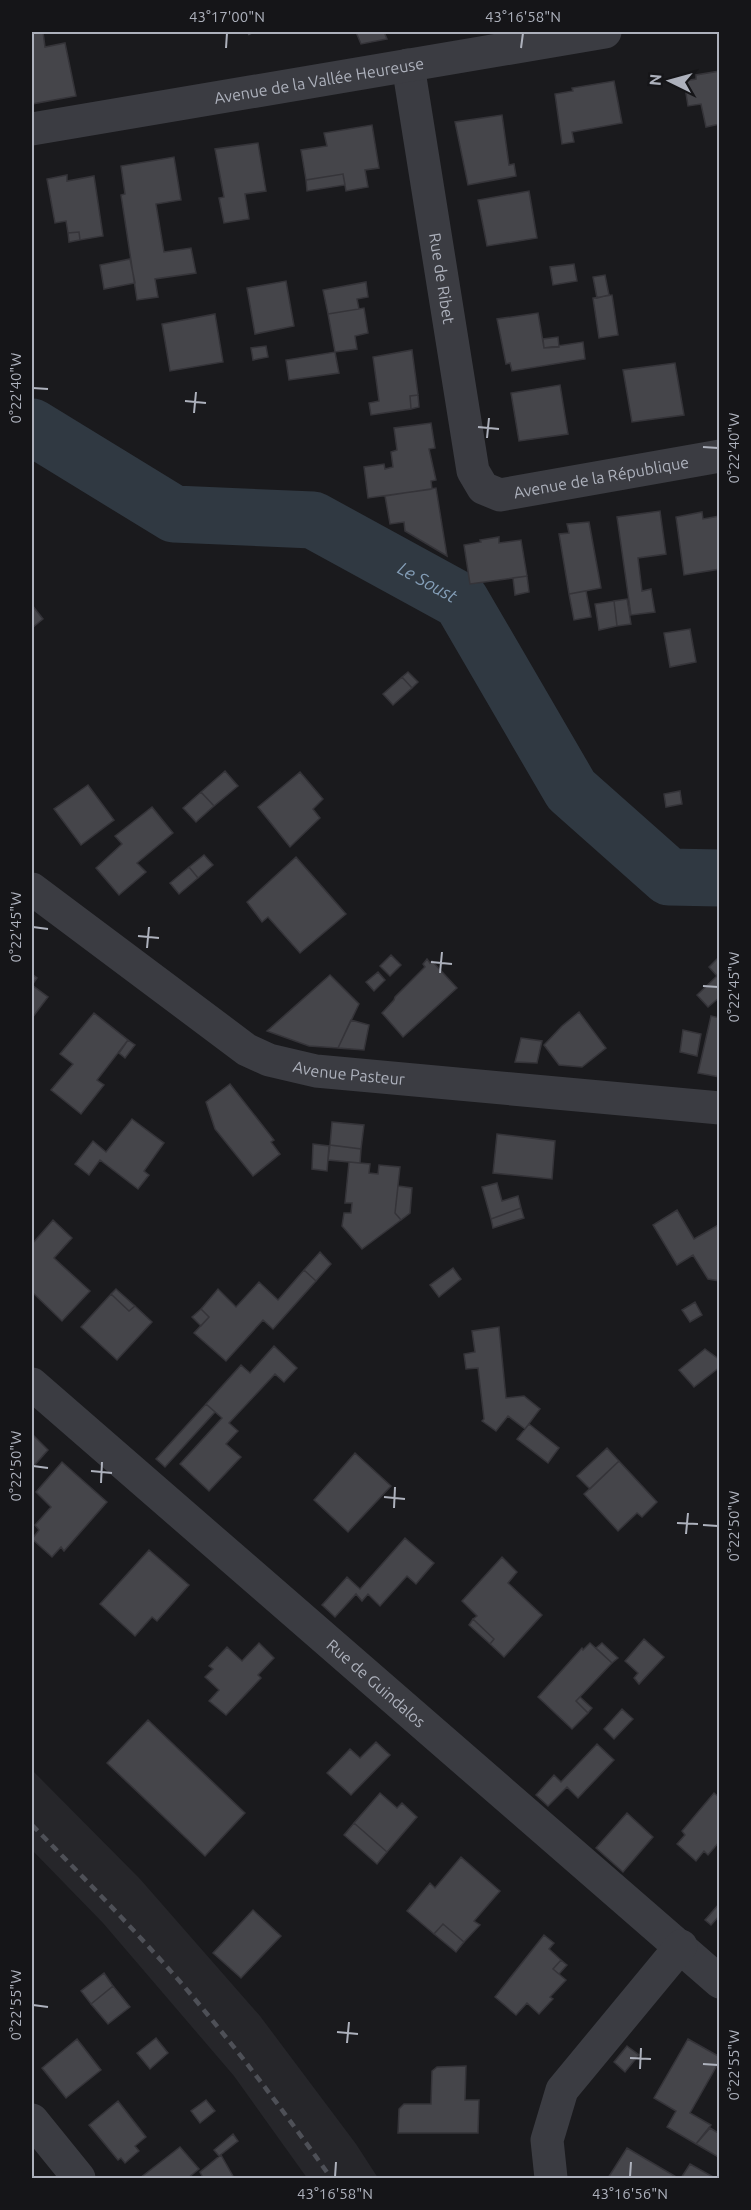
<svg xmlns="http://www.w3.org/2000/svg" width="751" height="2210" font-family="Ubuntu,sans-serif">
<rect width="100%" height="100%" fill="#1a1a1d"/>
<path fill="#26262a" d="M32,1770L140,1879L260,2016L356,2144L378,2178H307L234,2076L103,1923L32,1850Z"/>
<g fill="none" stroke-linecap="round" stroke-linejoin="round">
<path stroke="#303942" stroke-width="57" id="s1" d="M32,427L174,514L313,520L461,601L571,790L669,877L720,878"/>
</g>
<path fill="#45454a" stroke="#353439" stroke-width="1.5" d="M32,32H43L45,47L65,43L76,96L32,104Z
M356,32H384L387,39L361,44Z
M720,71V124L706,127L701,104L688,106L684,81L696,79V75Z
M614,81L622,123L572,132L574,142L562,144L555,94L573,91L572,88Z
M502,115L509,165L514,164L516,176L468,185L455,122Z
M372,125L379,168L365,170L368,187L346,191L343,174L306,180L301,150L327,146L324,133Z
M258,143L266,191L245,194L249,219L224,223L219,198L224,197L215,149Z
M174,157L181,200L156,204L164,252L191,248L196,273L155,279L158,297L137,300L121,195L125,194L121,166Z
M343,174L345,185L307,191L306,180Z
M67,175V181L94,176L103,236L80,240L79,232L68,233L66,221L55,223L47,179Z
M529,191L537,238L487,246L478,200Z
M79,232L80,240L69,242L68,233Z
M130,259L135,283L104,289L100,265Z
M574,264L577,281L553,285L550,267Z
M605,275L609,295L597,298L593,277Z
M286,281L294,326L255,334L247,288Z
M366,282L368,297L357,299L359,309L328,314L323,290Z
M612,295L618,335L599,338L593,298Z
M364,308L368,333L355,336L357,349L335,352L328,314Z
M538,313L544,348L583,342L585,359L512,371L510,363L506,364L497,319Z
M215,314L223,362L170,371L162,324Z
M558,337L559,347L544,348L543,339Z
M266,346L268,357L253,360L251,348Z
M412,350L418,395L410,396L411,409L371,415L369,403L379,401L373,357Z
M335,352L339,373L289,380L286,360Z
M675,363L684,415L632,422L623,370Z
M560,385L568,434L519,441L511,393Z
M418,395L419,407L411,409L410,396Z
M431,423L435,448L429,449L436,480L431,481L432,489L368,498L364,467L384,464L385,469L393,467L391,452L397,450L394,428Z
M436,488L447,556L405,531L404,522L390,524L385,496Z
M660,511L666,554L638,558L642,591L651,589L655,612L631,615L617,517Z
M702,512L703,519L720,516V569L684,575L676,517Z
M589,522L601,588L569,594L559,534L569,533L567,524Z
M499,537V543L521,540L527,576L470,584L464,545L481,542L480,540Z
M527,576L529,592L515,595L513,578Z
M586,591L591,617L574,620L569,594Z
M627,599L631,624L617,626L614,601Z
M614,601L617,626L599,630L595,604Z
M32,605L43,619L32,628Z
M690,629L696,662L670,667L664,633Z
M408,672L418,682L412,688L402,677Z
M402,677L412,688L393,705L383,694Z
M225,771L238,786L214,806L201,792Z
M300,772L323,799L313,809L320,818L290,847L258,807Z
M88,785L114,820L81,845L54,809Z
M680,791L682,804L666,807L664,794Z
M201,792L214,806L196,822L183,808Z
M152,807L173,833L137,863L146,872L119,895L96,868L122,844L115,836Z
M204,855L213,865L198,878L189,867Z
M296,857L346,914L300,953L268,917L262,922L247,902Z
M189,867L198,878L179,894L170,883Z
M391,955L401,965L390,976L380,966Z
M720,956V997L708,1007L697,995L717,976L709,967Z
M427,959L430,963L432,961L457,988L403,1037L382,1013L394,1000L395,997L425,967L423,964Z
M378,972L385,980L374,991L366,982Z
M32,974L37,978L32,985L48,997L32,1018Z
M330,975L359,1004L338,1048L309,1046L267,1031Z
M579,1012L606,1048L582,1067L559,1065L544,1045L562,1026Z
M94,1013L128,1040L97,1080L104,1085L81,1114L51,1090L73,1064L60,1054Z
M711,1016L720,1018V1077L698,1073Z
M351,1020L369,1025L364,1050L338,1048Z
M683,1030L701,1034L697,1056L680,1052Z
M521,1038L542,1041L537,1063L515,1062Z
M128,1040L135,1045L125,1058L119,1053Z
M230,1084L274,1140L271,1142L280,1154L253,1176L215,1129L206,1102Z
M132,1119L164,1143L144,1171L149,1175L138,1189L100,1160L89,1175L75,1164L93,1141L106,1152Z
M332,1122L364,1125L361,1149L330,1145Z
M497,1134L555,1141L552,1179L493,1173Z
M313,1144L329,1146L327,1171L312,1169Z
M330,1145L361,1149L360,1163L328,1160Z
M349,1162L370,1164L369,1173L378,1174L379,1165L400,1167L395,1213L401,1220L362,1249L342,1226L344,1213H351L352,1203H345Z
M497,1183L502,1201L518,1196L521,1208L491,1219L482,1187Z
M398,1186L412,1188L410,1213L401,1220L395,1213Z
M521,1208L524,1218L493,1228L491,1219Z
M677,1210L694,1239L720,1224V1281L708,1279L693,1255L677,1265L653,1225Z
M53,1220L72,1238L54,1258L90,1291L62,1321L32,1292V1244Z
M320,1252L331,1264L316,1281L304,1270Z
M453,1268L461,1279L439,1297L430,1285Z
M304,1270L316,1281L273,1329L263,1320L226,1361L194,1333L209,1317L201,1309L218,1289L236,1307L259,1282L278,1300Z
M116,1289L135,1306L129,1311L111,1294Z
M111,1294L129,1311L135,1306L152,1322L117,1360L81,1327Z
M695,1302L702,1315L690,1322L682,1310Z
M201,1309L209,1317L201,1326L192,1317Z
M499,1327L506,1398L524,1396L540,1409L525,1429L508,1416L496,1431L482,1421L484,1419L478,1368L466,1369L464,1354L475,1352L472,1331Z
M274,1346L297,1368L284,1382L275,1374L229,1423L238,1431L226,1444L241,1457L209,1491L180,1464L222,1418L206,1404L241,1365L250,1373Z
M705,1349L720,1360V1367L694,1387L679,1370Z
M206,1404L215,1412L165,1467L156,1459Z
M529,1424L559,1448L548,1463L517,1439Z
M32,1434L48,1450L32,1468Z
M607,1448L619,1461L590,1489L577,1476Z
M355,1453L391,1486L348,1532L314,1500Z
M619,1461L657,1502L642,1517L637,1513L618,1531L584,1494Z
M62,1462L107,1502L64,1551L61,1547L52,1557L32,1539L39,1530L35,1525L51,1507L36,1492Z
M405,1538L434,1563L416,1584L407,1576L380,1606L368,1594L362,1601L356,1594L335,1617L322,1605L347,1577L360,1589Z
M149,1550L189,1585L157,1621L152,1617L135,1636L100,1604Z
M502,1557L517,1572L508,1583L542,1615L504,1657L490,1644L494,1639L473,1619L477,1616L462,1601Z
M473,1619L494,1639L490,1644L469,1625Z
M644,1639L664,1657L639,1684L634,1678L638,1673L625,1661Z
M259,1643L274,1658L258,1675L261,1678L226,1715L209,1701L219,1690L205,1677L213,1669L209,1666L227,1647L242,1661Z
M590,1643L612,1663L576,1701L588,1713L572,1729L538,1697L582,1648L583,1650Z
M602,1643L618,1658L612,1663L596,1648Z
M580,1697L592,1708L588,1713L576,1701Z
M622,1709L633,1719L614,1739L604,1729Z
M148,1720L245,1813L205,1856L107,1763Z
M376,1742L390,1755L351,1795L327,1773L350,1749L360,1758Z
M597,1744L614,1760L578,1798L567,1787L548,1806L536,1795L554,1775L561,1782Z
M380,1793L397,1808L402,1803L417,1817L387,1852L354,1823Z
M714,1793L720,1798V1841L708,1855L704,1851L696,1861L677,1844L685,1835L682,1831Z
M627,1813L653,1837L623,1872L596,1848Z
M354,1823L387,1852L377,1864L344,1835Z
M461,1857L500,1891L474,1921L480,1925L464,1942L443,1924L434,1934L407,1911L430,1883L435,1888Z
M719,1904L720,1915L711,1925L705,1920Z
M253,1910L281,1936L241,1978L213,1953Z
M443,1924L464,1942L456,1952L434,1934Z
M544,1935L554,1943L549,1949L561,1960L553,1969L566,1980L550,1997L553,1999L539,2014L527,2003L516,2015L495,1997Z
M561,1960L567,1965L559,1974L553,1969Z
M104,1973L113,1986L91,2004L81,1991Z
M113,1986L130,2007L108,2024L91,2004Z
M156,2038L168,2053L150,2069L137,2053Z
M77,2039L101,2070L66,2098L42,2068Z
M688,2039L720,2057V2060L690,2113L711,2125L696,2144L667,2127L676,2111L654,2098Z
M627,2046L639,2055L625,2072L614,2062Z
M466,2066L465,2100H479L478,2133H398L399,2109L404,2104H431L432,2071L437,2067Z
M206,2100L215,2111L200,2123L191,2111Z
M118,2101L146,2137L135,2146L139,2151L125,2163L121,2158L118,2160L89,2125Z
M710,2128L720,2134V2158L696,2144Z
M233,2134L238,2141L219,2156L214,2150Z
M180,2147L199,2169L188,2178H140Z
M627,2148L678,2178H608Z
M221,2155L234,2178H203L200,2172Z
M690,2164L715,2178H681Z"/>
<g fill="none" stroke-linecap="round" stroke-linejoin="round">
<path stroke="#414349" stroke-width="4" stroke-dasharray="3 4.5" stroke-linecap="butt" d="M249,32L251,36"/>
<g stroke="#3b3c42" stroke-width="33">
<path id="s2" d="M408,65L473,471L483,488L500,495L720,456"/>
<path id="s3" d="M32,1384L720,1982"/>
<path d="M32,2120L79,2178"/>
<path d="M551,2178L547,2140L562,2090L681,1946"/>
</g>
<g stroke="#3b3c42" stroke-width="33">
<path id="s4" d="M32,129L605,32"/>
<path id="s5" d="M32,889L247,1050L269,1060L316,1071L720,1108"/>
</g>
<path stroke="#4e5057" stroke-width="4.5" stroke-dasharray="8 6" stroke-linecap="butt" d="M32,1825C83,1877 134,1929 182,1984C235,2046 284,2111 331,2178"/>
</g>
<path fill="none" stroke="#adb1bc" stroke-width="2" d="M226,48L227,33M521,48L523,33M33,388L48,389M185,401L206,403M194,413L196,392M478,427L499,429M487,438L489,418M703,447L718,448M33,927L48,929M138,936L159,938M147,948L149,927M431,962L452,964M440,973L442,952M703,986L718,987M33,1466L48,1468M91,1471L112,1473M101,1483L102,1462M384,1497L405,1499M394,1508L395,1487M677,1523L698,1524M703,1525L718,1526M686,1534L688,1513M33,2005L48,2007M337,2032L358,2034M347,2043L349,2022M630,2058L651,2059M703,2064L718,2065M640,2069L641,2048M335,2177L336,2162M630,2177L631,2162"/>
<g text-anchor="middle" stroke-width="6" stroke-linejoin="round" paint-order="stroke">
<g font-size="16" fill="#adb1bc" stroke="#151518">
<text dy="6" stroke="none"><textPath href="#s4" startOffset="291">Avenue de la Vallée Heureuse</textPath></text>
<text dy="6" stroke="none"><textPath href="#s2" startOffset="216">Rue de Ribet</textPath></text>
<text dy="6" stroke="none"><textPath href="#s2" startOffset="552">Avenue de la République</textPath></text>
<text dy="6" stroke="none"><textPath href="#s5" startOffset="374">Avenue Pasteur</textPath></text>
<text dy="6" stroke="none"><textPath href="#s3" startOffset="456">Rue de Guindalos</textPath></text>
</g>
<g font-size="18" font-style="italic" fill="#849eb7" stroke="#151518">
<text dy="6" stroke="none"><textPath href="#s1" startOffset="436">Le Soust</textPath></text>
</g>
</g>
<rect width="751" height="2210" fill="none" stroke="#151518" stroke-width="66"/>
<g transform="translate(670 81) rotate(275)" stroke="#151518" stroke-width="4.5" paint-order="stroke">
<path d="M0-4.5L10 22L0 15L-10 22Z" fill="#adb1bc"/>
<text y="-9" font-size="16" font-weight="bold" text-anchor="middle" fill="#adb1bc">N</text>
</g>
<rect x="33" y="33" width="685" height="2144" fill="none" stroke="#adb1bc" stroke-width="2"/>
<g font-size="15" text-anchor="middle" fill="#adb1bc">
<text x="227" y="22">43°17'00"N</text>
<text x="523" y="22">43°16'58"N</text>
<text transform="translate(16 388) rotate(-90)" y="5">0°22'40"W</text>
<text transform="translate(734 448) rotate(-90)" y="5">0°22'40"W</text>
<text transform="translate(16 927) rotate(-90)" y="5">0°22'45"W</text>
<text transform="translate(734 987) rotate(-90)" y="5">0°22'45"W</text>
<text transform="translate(16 1466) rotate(-90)" y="5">0°22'50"W</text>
<text transform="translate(734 1526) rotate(-90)" y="5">0°22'50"W</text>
<text transform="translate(16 2005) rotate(-90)" y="5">0°22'55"W</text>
<text transform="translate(734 2065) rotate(-90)" y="5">0°22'55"W</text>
<text x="335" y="2199">43°16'58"N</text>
<text x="630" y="2199">43°16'56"N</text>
</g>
</svg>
